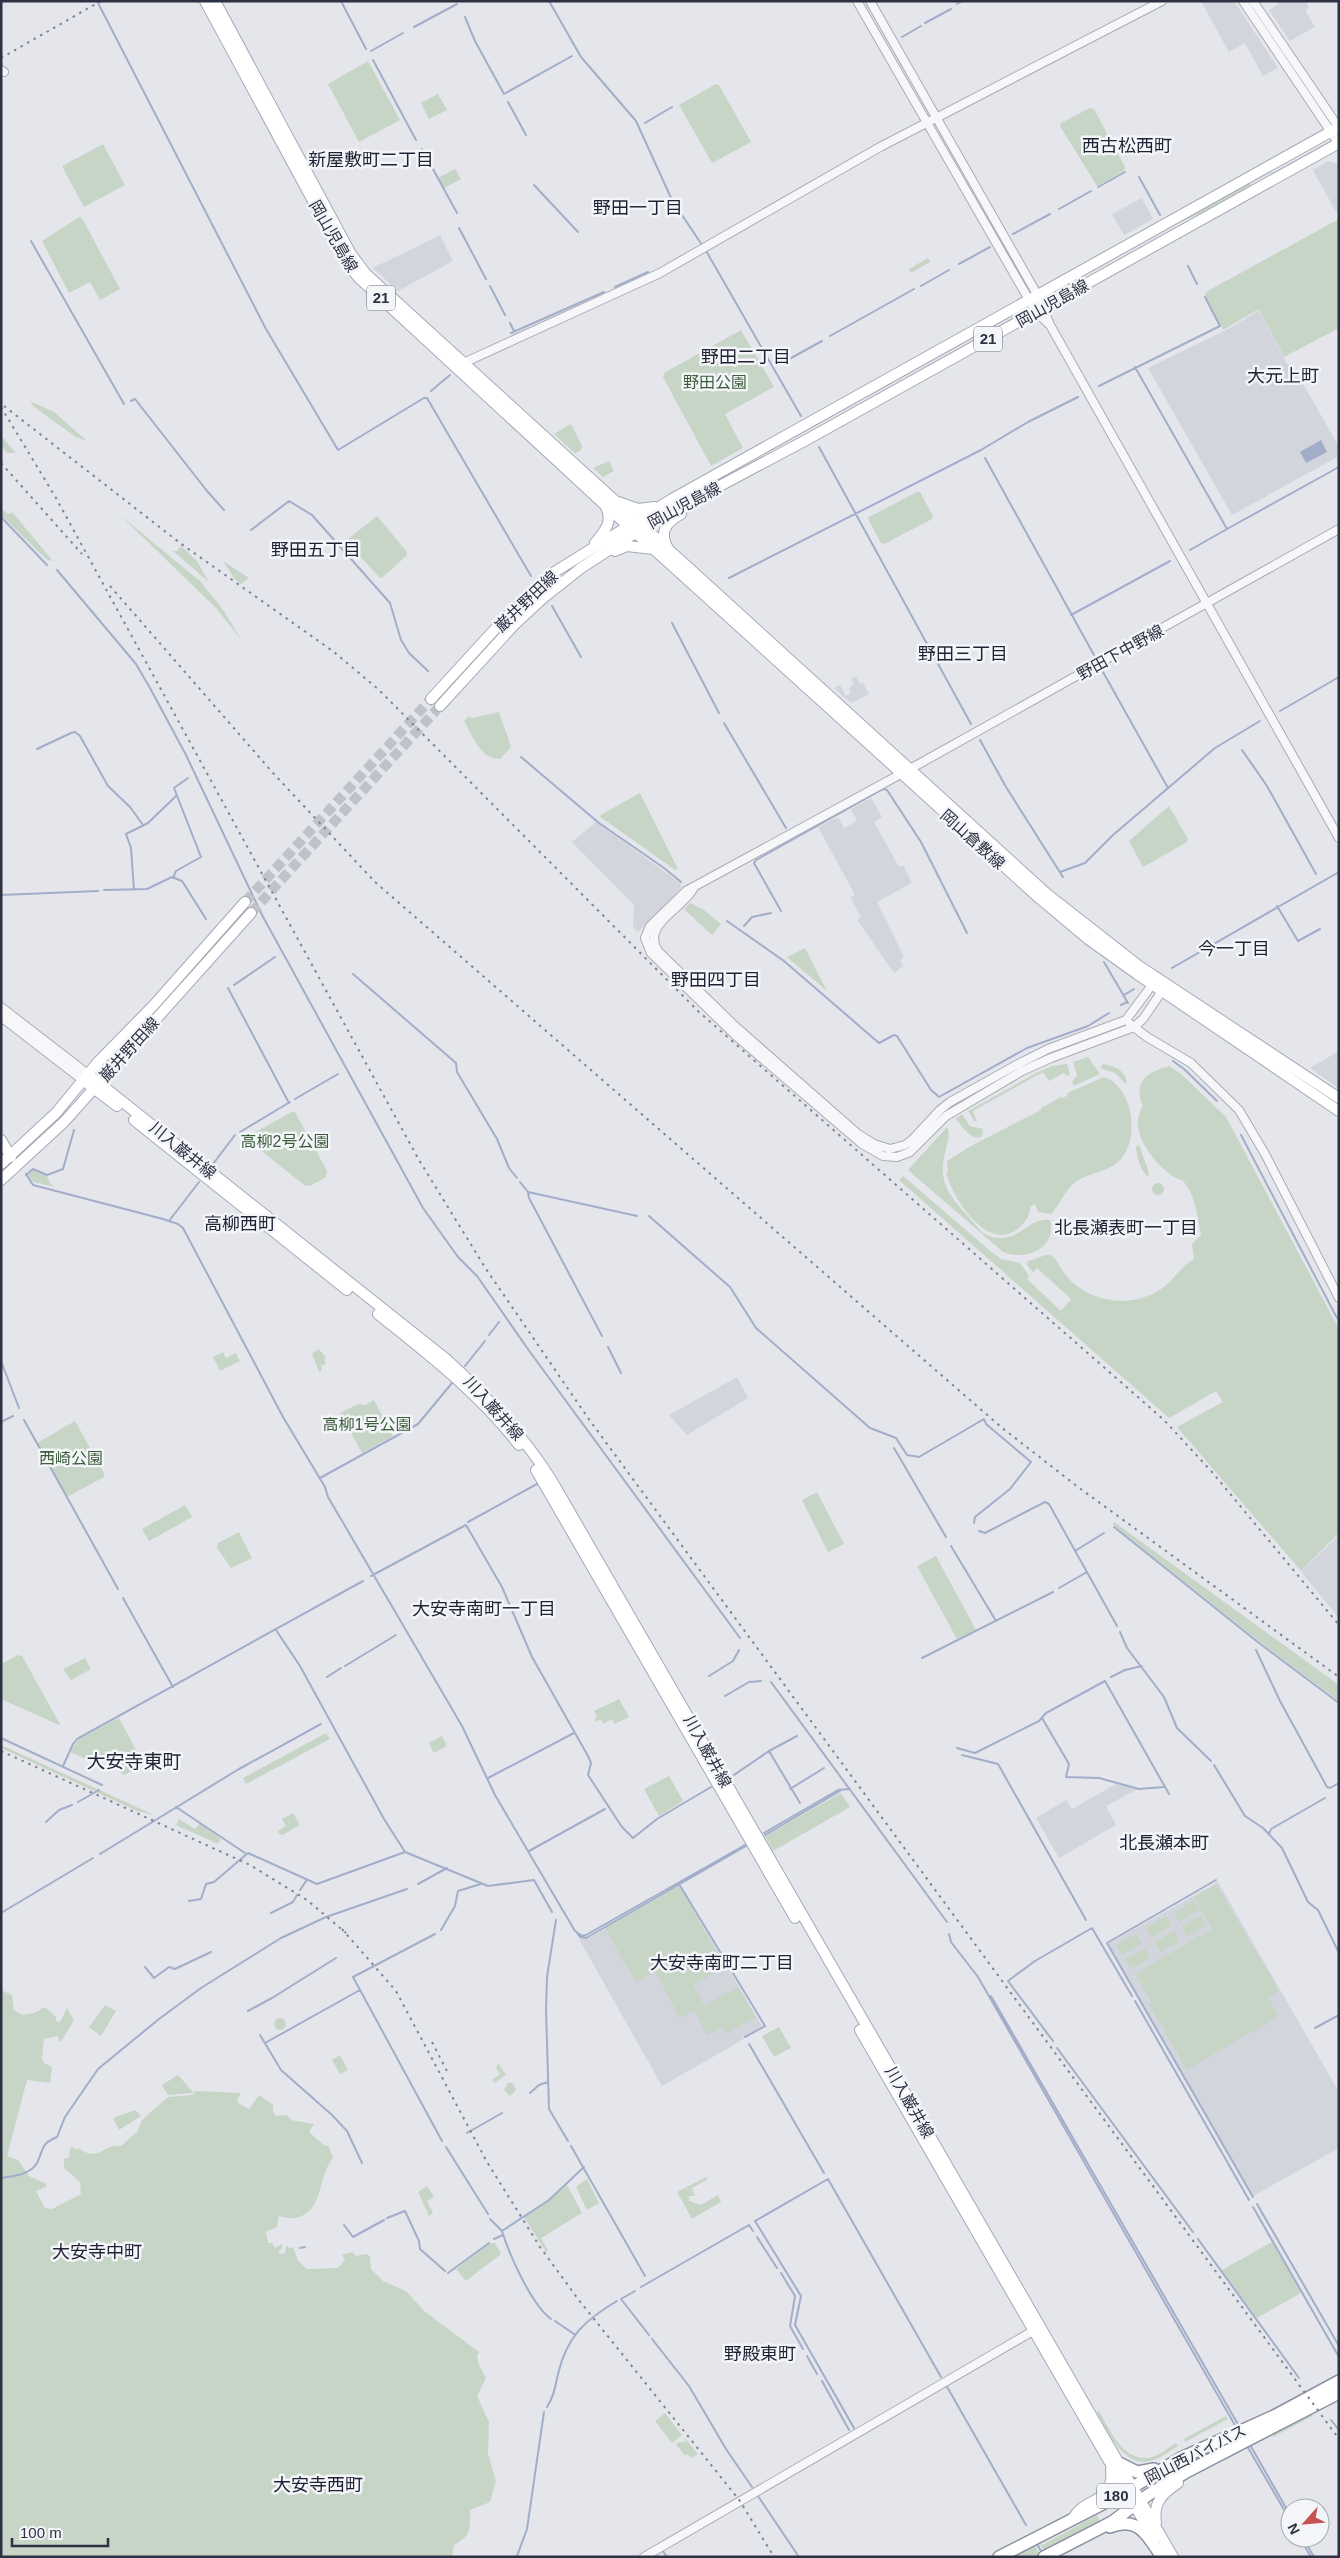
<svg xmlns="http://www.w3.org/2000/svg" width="1340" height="2558" font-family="Arial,'Noto Sans JP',sans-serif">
<rect width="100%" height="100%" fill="#e4e6eb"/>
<path fill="#d3d5dd" d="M1201,1H1234L1278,68L1263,76L1245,43L1229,52Z
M1278,1H1306L1309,8L1305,10L1315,27L1290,41L1269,10L1279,4Z
M1328,161L1339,164V210L1336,212L1313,170Z
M1142,198L1153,219L1124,235L1112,214Z
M440,235L453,261L398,291L373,268Z
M1259,310L1287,364L1293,366L1339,447V456L1232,515L1148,368L1230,328Z
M856,676L860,684L863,683L869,694L851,703L834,688L840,685L846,696L851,693L849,688L854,684L851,679Z
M871,798L882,817L874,822L899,867L903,865L912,883L877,902L904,957L900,960L903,966L894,973L857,920L861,917L850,897L855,895L818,827L838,817L844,828L857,821L851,809Z
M596,822L680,883L681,888L638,932L633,927L634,905L572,842Z
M1339,1051V1088H1338L1310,1068Z
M737,1377L748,1398L687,1435L669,1415Z
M1339,1535V1618L1301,1572Z
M1116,1784L1138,1789L1106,1806L1116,1825L1059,1858L1036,1818L1066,1800L1072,1809Z
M1218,1882L1339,2092V2148L1253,2196L1108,1944Z
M679,1886L762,2026L743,2037L744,2039L662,2086L579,1939H587Z"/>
<path fill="#c7d5c6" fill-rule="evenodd" d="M368,61L400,120L359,142L328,84Z
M716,84L719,85L751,142L712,163L679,105Z
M438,94L447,110L429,119L421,103Z
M1090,108L1094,109L1125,167L1124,171L1097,186L1060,126L1061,123Z
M103,144L125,185L84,207L62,166Z
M455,169L461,179L444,188L438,178Z
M1249,183L1252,185L1206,211L1176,224Z
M79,217L82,218L120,289L100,300L90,282L69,293L42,241Z
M1339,219V328L1284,357L1259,309L1223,330L1205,296L1206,292Z
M928,258L930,262L911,273L909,269Z
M741,330L774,387L725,414L743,448L711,466L663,377L664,373Z
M30,401L54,412L87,441L76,437L34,407Z
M571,424L582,446L580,451L575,453L554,434Z
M1,436L3,438L16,453H7L1,446Z
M609,461L614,471L603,477L593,468Z
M917,492H920L933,516L932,519L884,544L881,543L868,519L869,517Z
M1,509L8,514L13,513L53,561L47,560L1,515Z
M120,515L201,582L224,611L242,641L216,608Z
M377,516L407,552V555L382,578L379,577L348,543V539Z
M181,546L197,561L209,582L173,551H177Z
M223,561L249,578L241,584L234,578Z
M499,712L511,747L500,759C480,759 473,736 464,721L469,716L472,718Z
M640,793L678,869L675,870L599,816Z
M1169,806L1188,839L1187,842L1143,867L1129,841Z
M690,903L704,910L721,924L712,935L684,909Z
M805,948L827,991L787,957Z
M1088,1057L1100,1074L1074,1086L1072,1082L1077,1075L1073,1062Z
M1067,1064L1070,1074L1067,1076L1064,1073L1049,1081L1043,1072L973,1111L977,1122L974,1121L968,1111L1038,1072L1052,1066Z
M1103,1064C1114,1066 1125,1070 1127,1082L1125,1083L1115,1073L1100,1068Z
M1169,1066L1181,1074L1226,1117L1339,1329V1533L1301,1571L1177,1427L1223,1402L1216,1391L1169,1418L899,1180L903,1176L994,1254L1001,1259L1020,1263L1029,1276L1033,1272L1027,1265L1028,1261C1034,1260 1044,1254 1050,1255C1056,1257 1060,1268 1064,1273C1084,1299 1121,1308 1150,1295C1172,1286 1177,1269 1194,1259L1192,1244L1201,1235C1198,1219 1195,1193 1183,1181C1180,1179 1175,1178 1172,1176C1152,1161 1127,1130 1143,1106C1132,1081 1148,1072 1169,1066ZM1037,1268L1071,1299L1061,1311L1027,1279Z
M1104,1077C1133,1087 1140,1137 1121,1159C1110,1172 1091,1172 1077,1181C1064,1190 1061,1204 1051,1214L1038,1212L1035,1204L1030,1207C1030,1215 1026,1221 1020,1227C989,1256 952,1198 946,1172L948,1171L947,1161L971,1146L1041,1110V1108L1061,1097L1063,1098L1068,1095L1067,1093Z
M292,1112H295L327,1171L326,1177L310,1186L304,1185L247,1139L248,1136Z
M962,1114L970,1126L983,1129L982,1137C968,1140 965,1127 955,1119Z
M947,1127C951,1137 947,1143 945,1153C938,1182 949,1195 967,1215C977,1226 983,1238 1000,1238C1020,1239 1029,1218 1050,1220C1057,1249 1026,1261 1003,1252L908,1170Z
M1139,1145L1149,1173L1148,1177C1140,1170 1137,1157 1136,1147Z
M33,1170L47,1176L50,1183L55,1187L33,1182L28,1175Z
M1152 1189a6 6 0 1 1 12 0a6 6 0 1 1-12 0Z
M319,1349L326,1358L324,1359L326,1364L321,1366L322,1370L319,1372L312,1354Z
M223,1352L226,1358L236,1353L240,1361L220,1371L213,1357Z
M374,1400L393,1436L362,1453L340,1413L358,1404L365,1405Z
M75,1421L104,1473V1477L67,1497L37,1443Z
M817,1492L844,1544L828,1552L802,1500Z
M185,1505L192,1517L149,1541L142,1529Z
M1114,1522L1339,1685V1701L1260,1642L1113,1525Z
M239,1532L252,1558L231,1568L217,1548L218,1543Z
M936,1556L976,1630L957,1639L917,1566Z
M18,1655L22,1656L60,1724L59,1725L1,1699V1664Z
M85,1658L91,1669L71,1680L63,1669Z
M619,1699L629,1717L615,1724L612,1719L603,1724L601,1719L596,1722L595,1719L597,1717L594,1711Z
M119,1718L144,1765L124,1775L98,1754L91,1761L70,1752L78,1740Z
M326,1733L330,1739L246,1784L243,1778Z
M442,1736L447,1746L434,1753L429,1743Z
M1,1745L154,1815L137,1811L1,1748Z
M669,1776L683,1801L659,1816L644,1789Z
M841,1793L850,1807L773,1851L765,1836Z
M293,1813L300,1825L283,1835L279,1834L278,1831L286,1826L282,1819Z
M179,1819L195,1829L200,1823L221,1839L218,1844L176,1825Z
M1216,1884L1279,1991L1268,1997L1279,2016L1187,2070L1149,2004L1152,2002L1135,1974L1212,1929L1194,1897Z
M679,1886L726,1967L693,1985L704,2005L738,1987L756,2017L726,2034L722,2027L707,2035L694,2011L701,2007L680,2018L655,1972L636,1982L605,1928Z
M1194,1901L1199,1910L1179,1922L1174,1912Z
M1202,1915L1207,1925L1187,1936L1182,1926Z
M1166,1916L1172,1926L1152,1937L1146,1928Z
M1175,1931L1180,1941L1160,1952L1154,1942Z
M1136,1934L1142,1944L1122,1955L1116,1945Z
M1145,1948L1150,1958L1130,1969L1125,1959Z
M1,1990L12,1995L14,2010L22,2015L34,2013L45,2007L56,2017V2021L60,2022L67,2008L74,2020L61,2042L59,2040L58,2036L44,2039L42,2058L44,2063L52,2067L50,2083L27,2080L7,2156L18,2160L29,2176L46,2184V2187L36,2191L45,2208L52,2209L81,2194L80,2182L64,2168V2159L69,2157L70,2148L74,2147L76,2150L79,2148C98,2163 104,2143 121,2146L137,2132L142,2120L168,2097L192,2095L196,2091L241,2093L237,2100L238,2103L249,2109L259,2095L273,2105V2112L276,2116L287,2115L291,2120L314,2124L309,2132L325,2146L328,2145L333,2158C317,2177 324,2213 295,2218C291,2219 284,2217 279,2216L277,2227L266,2232L268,2243H272L275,2248L282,2244V2249L278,2251L280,2254L285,2253L286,2245L289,2248L293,2247L298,2261L307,2269L338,2268L345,2260L342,2255L352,2252L356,2256L366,2254L370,2256L371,2269L383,2281L406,2291L424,2311L479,2352L477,2356L479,2365L486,2378L477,2396L489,2422L488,2454L496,2481L490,2502L470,2510C470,2529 472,2535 454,2545L452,2557H1Z
M105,2005L116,2011L101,2036L89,2027Z
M274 2024a6 6 0 1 1 12 0a6 6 0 1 1-12 0Z
M779,2027L791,2048L774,2057L762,2036Z
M340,2055L348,2070L340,2074L332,2060Z
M498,2063L506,2075L494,2083L492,2080L500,2074L496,2068Z
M178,2075L193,2092L192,2093L168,2095L162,2085Z
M508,2083H513L516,2090L510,2096L504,2090Z
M135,2110L141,2116L119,2130L113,2118Z
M706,2177L708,2179L692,2188L695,2196H689V2201L701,2205L718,2195L721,2202L692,2219L677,2192Z
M587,2179L599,2203L587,2210L576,2187Z
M567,2185L582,2213L541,2238L548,2251L546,2252L524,2217L551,2199Z
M427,2186L434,2197L427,2201L433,2213L429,2216L418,2192Z
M1272,2242L1301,2293L1257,2318L1222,2270Z
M490,2243H495L501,2254L466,2281L456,2269Z
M1099,2411C1110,2430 1122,2460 1148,2458C1157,2457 1168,2448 1176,2443L1178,2446C1170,2451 1159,2459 1150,2461C1124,2468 1107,2431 1097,2412Z
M665,2413L682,2435L672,2443L655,2421Z
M1311,2413L1313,2416L1273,2437L1272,2434Z
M1226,2416L1228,2419L1185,2442L1184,2439Z
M684,2437L698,2454L691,2458L687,2454L685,2456L676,2444L679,2442H686Z
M1097,2515L1101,2523L1044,2552L1040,2544L1042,2545Z
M1035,2545L1040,2555L1012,2557Z"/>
<path fill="#a2aec9" d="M1321,440L1327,452L1306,463L1300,452Z"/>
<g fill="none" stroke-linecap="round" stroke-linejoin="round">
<path stroke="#a2aec9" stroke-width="2" d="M97,1L266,329L338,450L424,398H427L531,576
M549,1L581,57L636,121L672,200L702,245
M342,3L366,49
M957,4L962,1
M465,17L475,41L504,94L572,56
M925,23L951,9
M414,27L457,4
M902,37L921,26
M371,51L403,33
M373,60L416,140
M508,102L526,135
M645,123L672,107
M422,149L457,213
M1139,177L1160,215
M534,185L578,232
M1098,187L1125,172
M1059,209L1091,191
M459,228L486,279
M1013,234L1050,214
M31,241L124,404
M705,249L801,416
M959,264L990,247
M1188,266L1197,284
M490,286L505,315
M921,286L949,270
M615,287L648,272
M1205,297L1220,326
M510,323L514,331
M511,333L604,292
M830,336L914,289
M782,363L822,341
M1135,367L1227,529L1339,467
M1099,386L1220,326
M431,391L450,375
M131,401L135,399L207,491L224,510
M819,447L971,724
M985,458L1094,655
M1,517L47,565
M251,530L289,501L312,515L390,603L401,640L409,653L428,671
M1190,550L1227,529
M57,570L136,664L150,688L186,755L262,915L423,1208L458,1257L477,1276L530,1352L740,1638
M729,578L981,450L1028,422L1078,397
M552,606L581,657
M1071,615L1170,561
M672,623L719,713
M1103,672L1168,788
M1280,711L1339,677
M724,723L786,828
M980,740L1006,787L1063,877
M37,749L71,733L75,732L80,736L108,786L130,807L143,825
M1242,750L1267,786L1316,874
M521,757L599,823L664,868L681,882
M1060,872L1085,863L1113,835L1215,748L1260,721
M173,878L176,871L201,857L174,788L188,778
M104,890L147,889L172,877L182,881L206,919
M134,890L131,848L126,834L148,823L177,795
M1,895L98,891
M1277,906L1298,941L1320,929
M781,911L754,863L756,860L883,789L887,790L921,842L967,933
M727,921L784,961L879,1043L894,1035L897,1036L931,1090L939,1097L1027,1048L1088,1026L1109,1013
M744,926L752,917L771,913
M1104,962L1128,1003
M1172,968L1339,872
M353,974L456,1063L457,1072L497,1139L509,1168L517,1178
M234,985L275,957
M228,988L289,1103
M1124,995L1134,989
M1121,1005L1127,1002
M1173,1061L1184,1069L1217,1101
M295,1099L338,1074
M240,1132L290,1102
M1241,1135L1337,1318
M213,1164L235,1135
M26,1174L33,1185L163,1219L178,1224L183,1228L283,1417L325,1487L328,1497L462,1726L495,1795L575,1931L582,1936L586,1935L745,1845
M26,1175L33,1169L47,1175L63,1169L74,1130
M520,1182L528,1192L637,1216
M528,1192L529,1198L602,1336
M649,1216L730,1287L756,1328L870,1428L896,1438L907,1455L919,1457L984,1419L986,1424L1031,1462L1010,1489L975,1517L974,1523
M169,1221L199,1182
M489,1335L499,1322
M608,1347L621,1373
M1,1361L19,1408
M465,1366L485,1341
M24,1420L118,1589
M1,1422L13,1416
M894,1448L946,1537
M320,1478L418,1424L452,1383
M468,1522L537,1484
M1114,1527L1259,1643L1339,1703
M979,1531L985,1533L1045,1502L1049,1504L1117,1626
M951,1546L996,1621
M1075,1551L1104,1533
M371,1576L466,1525L502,1587L532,1657L588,1756L591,1763L588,1775L622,1827L633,1838L657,1819L711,1787
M1059,1588L1087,1572
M123,1598L173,1687
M276,1630L300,1666L384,1819L405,1852L488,1886L534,1880L552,1912
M1120,1632L1127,1648L1164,1697L1177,1728L1211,1761
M1256,1650L1280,1701L1327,1787L1330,1788L1339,1783
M922,1658L1053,1592
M345,1666L396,1635
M709,1676L733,1661L739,1650
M327,1677L341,1668
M1111,1677L1125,1670L1142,1666
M771,1682L947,1922
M725,1696L749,1682L761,1681
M1042,1718L1069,1764L1066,1777L1099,1778L1139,1789L1164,1787
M1,1738L102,1785
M957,1748L975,1753L1039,1721L1046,1713L1105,1681L1169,1794
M769,1751L800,1803
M962,1755L998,1764L1086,1920
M1214,1765L1245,1816L1263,1828L1282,1848L1308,1902L1318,1910L1339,1953
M63,1766L73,1744L77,1739L363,1581
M731,1777L769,1751L797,1736
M488,1778L574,1733
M790,1789L824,1768
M78,1802L99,1790
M176,1807L245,1853
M46,1822L59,1810L72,1805
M764,1833L838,1790L850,1789
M1269,1834L1271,1829L1325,1798
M765,1835L840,1791
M529,1851L605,1809
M100,1854L239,1769L321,1724
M1216,1880L1107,1943L1253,2197
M418,1884L447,1868
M679,1884L765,2026L745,2037
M300,1890L306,1881
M189,1901L201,1899L206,1884L214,1882L248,1853L317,1884L405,1852
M1,1913L93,1858
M271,1913L293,1902L297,1895
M556,1920L547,1977L546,2009L549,2109L568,2141
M441,1930L455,1906L458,1891L481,1884
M577,1933L580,1937L586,1938L746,1846
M435,1934L353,1977L442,2141
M949,1934L951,1942L978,1977L1236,2427
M145,1967L154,1978L169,1967L175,1969L211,1952
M991,1996L1239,2426
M1135,2001L1249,2200
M248,2011L272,1998L336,1958
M1315,2028L1339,2015
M260,2035L281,2070L332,2115L347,2131L362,2163
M1053,2041L1008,1981L1035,1961L1092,1928L1132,1996
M265,2043L360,1990
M749,2044L824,2173
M1057,2048L1193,2232
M530,2093L539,2085L548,2082
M467,2133L502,2113
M571,2146L645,2276
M446,2147L488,2214
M1,2178C13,2176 30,2175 37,2163C44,2149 40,2144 57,2137L65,2117L98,2069L159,2019L201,1988L281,1938L326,1917L407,1889
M1257,2204L1339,2346
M1253,2207L1339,2357
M387,2218L405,2211L419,2241L420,2249L445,2271
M490,2219L502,2231
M344,2225L353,2237L384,2220
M757,2237L777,2268
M494,2239L503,2235
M1198,2239L1299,2378
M300,2248L305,2247
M448,2273L489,2243
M781,2273L795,2296L790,2326L803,2349
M641,2287L749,2225L753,2231
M635,2291L621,2299L649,2335
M551,2319C531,2304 509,2254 502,2231L549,2200L584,2167
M555,2321L574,2334
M652,2339L689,2386L726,2449L752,2487
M807,2356L817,2374
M822,2381L849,2430
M946,2385L1026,2525
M547,2407C554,2396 555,2387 558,2374C567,2336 585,2320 617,2301
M1331,2420L1339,2430
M854,2428L795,2325L801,2296L755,2221L828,2179L941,2377
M1249,2443L1290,2515
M1247,2446L1290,2520
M758,2496L799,2557
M1300,2538L1311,2557
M1303,2538L1314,2557
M1036,2542L1042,2553
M662,2550L667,2557
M517,2556L527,2529L544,2412"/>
<path stroke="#bfc2c9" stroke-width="10" stroke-dasharray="10 5" stroke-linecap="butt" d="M245,902L431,699
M251,913L440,706"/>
<g stroke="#a9acb5" stroke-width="10">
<path id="minor" d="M857,1L1036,312L1050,325
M870,1L1038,296L1050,325L1339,838
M1243,1L1339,144
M1253,1L1339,128
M1,70L4,72
M459,365L660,273L880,147L1162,1
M693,889C682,909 641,925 658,951L735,1026L858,1134L874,1144L890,1149L905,1145L912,1140L940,1110L950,1102L1018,1064L1048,1049L1126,1020L1155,981
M1160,987L1162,991L1143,1019L1134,1027L1051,1058L1022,1071L946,1116L910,1152L897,1157L883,1156L862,1144L735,1035L651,953L645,938L650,926L686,891L919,764L1339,529
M1,1007L89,1075
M1,1017L84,1081
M1130,1024L1147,1037L1191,1063L1239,1110L1265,1154L1339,1298
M644,2557L1033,2331"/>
</g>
<g stroke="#a4a9b6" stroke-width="12">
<path id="major" d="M205,1L347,264L359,278L605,505L1039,898L1088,939L1137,974L1339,1111
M215,1L351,254L366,274L1047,894L1139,966L1339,1098
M618,502L638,509L655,507
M595,543C605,531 614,521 605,505
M669,550C658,533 666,522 681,514
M615,551L627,546L653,549
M431,699L507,616L556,571L672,499L1339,127
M440,706L515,624L543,598L581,568L652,522L808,439L1339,143
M89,1075L446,1359C487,1396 523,1435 552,1481L1173,2557
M84,1081L117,1106
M134,1120L347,1290
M1,1140L11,1157
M1,1164L56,1113L98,1062L153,1006L245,902
M1,1180L64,1122L251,913
M378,1314C429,1355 480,1394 519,1445
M536,1470L795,1918
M860,2030L1154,2539
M1073,2518C1086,2496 1115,2504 1111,2469
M1156,2523C1153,2502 1162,2494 1178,2483"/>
</g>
<g stroke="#8c91a1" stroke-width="14">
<path id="highway" d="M1117,2462L1137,2472L1154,2469
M1110,2527C1139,2515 1148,2537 1162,2557
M999,2557L1118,2496L1181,2458L1276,2415L1339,2381
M1044,2557L1112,2522L1148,2495L1188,2471L1339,2393"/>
</g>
<use href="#minor" stroke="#f7f7fa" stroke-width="8"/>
<use href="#major" stroke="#fff" stroke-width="10"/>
<use href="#highway" stroke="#fff" stroke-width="11"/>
<path stroke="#7f8394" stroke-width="2" stroke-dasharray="2.5 5" stroke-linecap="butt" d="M1,58L101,1
M4,406L180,543L334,652L378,689L699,1012L1164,1420L1212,1472L1339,1625
M1,407L56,498L419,1160L486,1269L588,1418L1339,2439
M1,463L82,554
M110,586L273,773L375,882L1001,1427L1078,1487L1339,1677
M1,1751L250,1865L307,1900L346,1933
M342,1929L396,1991L487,2162L540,2247L578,2299L740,2501L774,2557
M432,2042L449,2075"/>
</g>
<g text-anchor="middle" stroke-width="5" stroke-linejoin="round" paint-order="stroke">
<g fill="#f4f5f9" stroke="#696c7a" stroke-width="1">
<rect x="367" y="285.5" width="28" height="25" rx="4"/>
<rect x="974" y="326.5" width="28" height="25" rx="4"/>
<rect x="1097" y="2483.5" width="38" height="25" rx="4"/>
</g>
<g font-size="15" font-weight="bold" fill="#2d3143">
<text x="381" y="303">21</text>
<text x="988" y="344">21</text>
<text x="1116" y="2501">180</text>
</g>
<g font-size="16" fill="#2d3143" stroke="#f4f5f9">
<text transform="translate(334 236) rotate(60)" y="6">岡山児島線</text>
<text transform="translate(1052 303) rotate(-29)" y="6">岡山児島線</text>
<text transform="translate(684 505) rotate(-28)" y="6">岡山児島線</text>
<text transform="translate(526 601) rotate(-44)" y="6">巌井野田線</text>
<text transform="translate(1120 652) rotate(-29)" y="6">野田下中野線</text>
<text transform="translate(973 839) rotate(42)" y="6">岡山倉敷線</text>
<text transform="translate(129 1049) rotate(-48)" y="6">巌井野田線</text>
<text transform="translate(183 1150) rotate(39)" y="6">川入巌井線</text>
<text transform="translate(494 1408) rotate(48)" y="6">川入巌井線</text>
<text transform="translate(708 1751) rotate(61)" y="6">川入巌井線</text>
<text transform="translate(910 2102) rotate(60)" y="6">川入巌井線</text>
<text transform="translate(1195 2454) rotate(-27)" y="6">岡山西バイパス</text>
</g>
<g font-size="16" fill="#3c5e3b" stroke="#f4f5f9">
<text x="715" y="388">野田公園</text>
<text x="285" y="1147">高柳2号公園</text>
<text x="367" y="1430">高柳1号公園</text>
<text x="71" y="1464">西崎公園</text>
</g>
<g font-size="18" fill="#1f2234" stroke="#f4f5f9">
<text x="1127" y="152">西古松西町</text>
<text x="371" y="166">新屋敷町二丁目</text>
<text x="638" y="214">野田一丁目</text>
<text x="746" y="363">野田二丁目</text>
<text x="1283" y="382">大元上町</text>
<text x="316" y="556">野田五丁目</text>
<text x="963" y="660">野田三丁目</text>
<text x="1234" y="955">今一丁目</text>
<text x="716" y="986">野田四丁目</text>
<text x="240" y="1230">高柳西町</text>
<text x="1126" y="1234">北長瀬表町一丁目</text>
<text x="484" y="1615">大安寺南町一丁目</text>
<text x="1164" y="1849">北長瀬本町</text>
<text x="722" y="1969">大安寺南町二丁目</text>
<text x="97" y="2258">大安寺中町</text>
<text x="760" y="2360">野殿東町</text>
<text x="318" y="2491">大安寺西町</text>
</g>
<g font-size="19" fill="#1f2234" stroke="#f4f5f9">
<text x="134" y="1768">大安寺東町</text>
</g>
</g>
<rect width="1340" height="2558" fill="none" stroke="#2d3143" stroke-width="5"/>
<g transform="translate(1305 2523) rotate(243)"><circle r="24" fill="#f4f5f9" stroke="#a4a7b0"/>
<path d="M0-4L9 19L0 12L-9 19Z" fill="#c75352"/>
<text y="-8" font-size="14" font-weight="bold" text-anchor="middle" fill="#2d3143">N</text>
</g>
<path d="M12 2538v8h96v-8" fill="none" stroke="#2d3143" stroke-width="2.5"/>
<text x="20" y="2538" font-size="15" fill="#2d3143" stroke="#f4f5f9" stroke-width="4" paint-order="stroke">100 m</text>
</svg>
